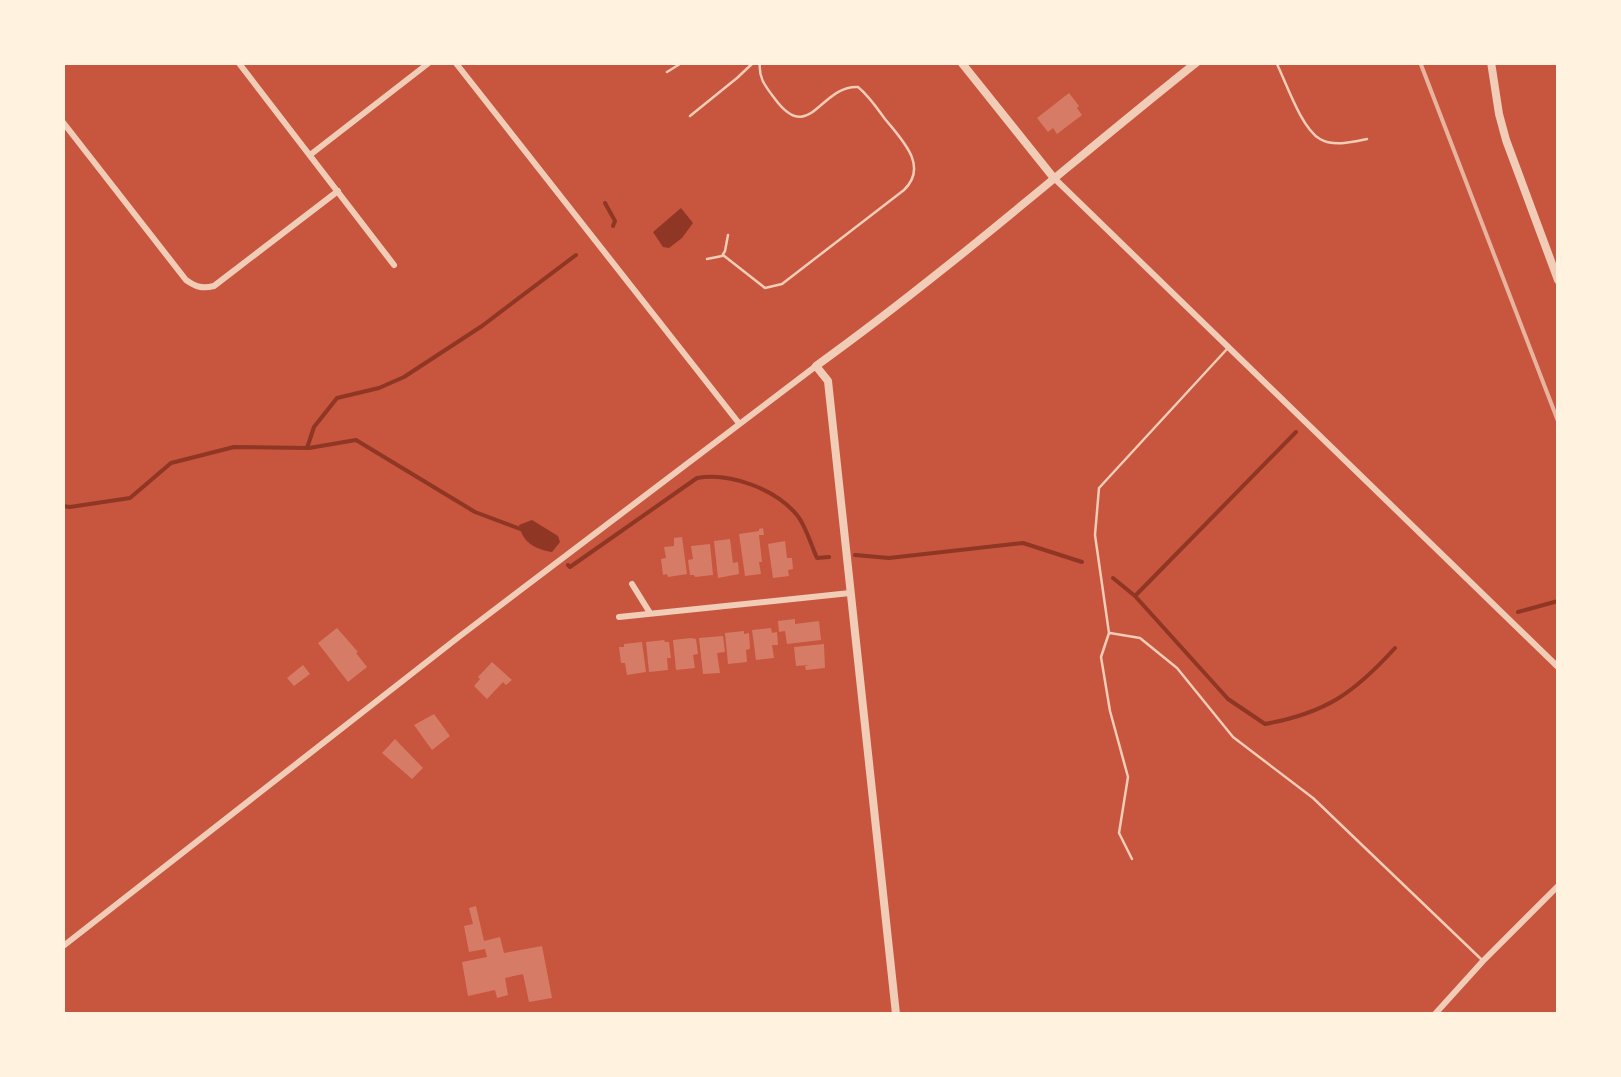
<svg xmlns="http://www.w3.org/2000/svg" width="1621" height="1077" font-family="Montserrat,sans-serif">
<rect width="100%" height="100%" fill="#c8553d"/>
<path fill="#8f3625" d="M681,208L693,223L682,238L669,248L663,247L653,232Z
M532,520L558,536L560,542L552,552C535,549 523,543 519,525Z"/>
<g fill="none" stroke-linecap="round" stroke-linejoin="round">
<path stroke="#8f3625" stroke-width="4" d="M605,203L615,221L613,226
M307,448L314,427L337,398L379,388L404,377L482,326L576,255
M62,506L70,507L130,498L171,463L234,447L309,448L356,440L475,512L523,530
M855,555L889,558L1023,543L1082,562
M568,565L570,567L697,478C730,472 775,489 797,515C806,526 811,545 817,558L829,557
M1113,578L1135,596L1228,699L1265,724C1326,713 1354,693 1395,648
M1135,596L1296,432
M1518,612L1558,601"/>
</g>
<path fill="#d67c66" d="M1069,93L1079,106L1077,108L1082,115L1057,134L1053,128L1048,132L1037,118Z
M763,528L764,535H759L762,562H759L761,574L745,576L739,534L759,531V529Z
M682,537L687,574L668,577L667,574L663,575L661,559L666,558L664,547L674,546V538Z
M730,539L733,563L738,562L739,574L718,578L714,541Z
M785,541L787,558H792L793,569L788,570L789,576L773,578L768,544Z
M710,544L713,575L695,577L694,575H690L688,560L693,559L691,546Z
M795,619V624L819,621L821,640L787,644L785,631L779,632L778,621Z
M337,628L358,652L356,653L367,667L348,682L318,643Z
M771,628L772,633L777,632L778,645H772L774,658L756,660L752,630Z
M744,631V634L749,633L750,649L746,650L747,662L728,664L725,633Z
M723,636L725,652L717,653L720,673L703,674L699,638Z
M691,638L696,639L698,654L693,655L695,668L676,670L673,640Z
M664,640L665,642H669L671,658H667L668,670L649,672L646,642Z
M642,642L646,672L627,675L625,663H621L619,647H624V644Z
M824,644L825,668L806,670L805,666L809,665L796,666L794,647Z
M492,662L512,680L506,685L503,682L487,699L474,686L480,679L478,677Z
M303,665L310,674L294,686L287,678Z
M434,714L450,736L432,750L414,725Z
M395,739L423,768L412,779L382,753Z
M476,906L484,941L500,937L504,953L542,946L552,998L529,1002L523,974L505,978L508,995L497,998L495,990L468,996L462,962L487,957L485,949L469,952L464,926L473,924L469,908Z"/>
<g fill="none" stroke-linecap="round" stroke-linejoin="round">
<path stroke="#f1ccb7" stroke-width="2.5" d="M1276,62C1286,82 1301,128 1320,139C1333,147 1353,142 1367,139
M667,72L683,62
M690,116L737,78L754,62
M723,255L765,288L782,284L904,190C929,166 902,140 885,119C877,108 869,96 858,87C820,85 810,146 775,99C766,87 758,78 760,62
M707,259L722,256L725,251L728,235
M1110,633L1140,638L1177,668L1233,737L1313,798L1482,960
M1132,859L1119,833L1128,777L1110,711L1101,657L1109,633L1095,535L1099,488L1227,349"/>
<path stroke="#f1ccb7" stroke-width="6" d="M238,62L394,265
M455,62L738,422
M62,121L186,280C196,287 202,289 214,286L338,191
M310,155L430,62
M1053,177L1558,667
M632,584L650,613
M619,617L850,593
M62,947L460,636L816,366
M1435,1014L1483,961L1558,886"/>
<path stroke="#f1ccb7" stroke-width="8" d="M961,62L1053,177
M1491,62L1499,114L1506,140L1558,280
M896,1014L828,381L816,366C948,271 1070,163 1197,62"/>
<path stroke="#e9b49f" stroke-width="4" d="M1420,62L1558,421"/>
</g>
<rect width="1621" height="1077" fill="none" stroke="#fff3e0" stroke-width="130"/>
</svg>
